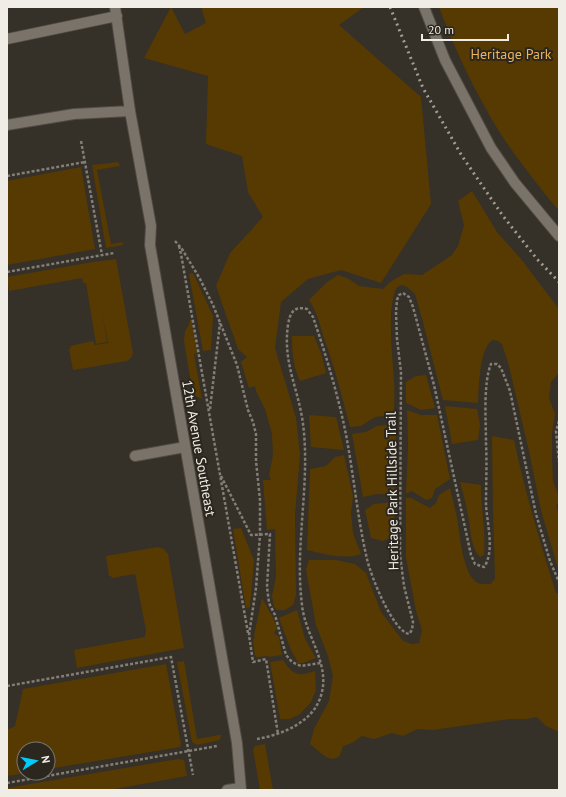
<svg xmlns="http://www.w3.org/2000/svg" width="566" height="797" font-family="'PT Sans',sans-serif">
<rect width="100%" height="100%" fill="#353028"/>
<path fill="#573a02" d="M171,7L185,34L206,23L201,7H364L339,25L421,97L431,204L381,283L341,270L308,279L281,302L275,348L296,418L300,454L295,515L296,595L293,605L285,610H277L274,607L272,596L276,577L275,529L267,530L263,480H271L269,475L273,455L272,434L265,409L256,391L255,386L249,388L241,362L247,357L238,349L216,286L230,253L263,217L248,192L242,156L206,144L208,76L144,58Z
M439,7H559V211C533,179 506,146 486,109C468,77 452,42 439,7Z
M118,162L120,165L119,166L97,170L111,244L122,242L123,244V245L106,248L92,165Z
M81,167L95,249L7,265V181Z
M472,191L497,232L521,259L559,309V373L551,382L549,398L555,414L552,434V458L553,481L559,497V501L556,506L559,514V572L541,510L529,451L509,366L502,344L498,341L493,340C479,347 479,388 478,403L443,400L423,322L415,294L407,287L402,285L397,287C386,307 393,358 394,381C395,393 394,404 394,415L375,417L361,426L350,427C342,396 334,365 323,335C319,322 317,312 309,300L326,283L338,275L349,279L359,286L383,289L390,282L404,274L422,275L452,255L458,246L464,225L458,201Z
M116,259L133,353L131,358L127,361L73,370L69,349L71,348L70,346L93,341L95,345L108,343L102,312L107,342L96,344L86,283H83L82,278L9,291L7,277L93,262Z
M193,273L213,316L211,350L203,351L189,274Z
M191,318L197,353L194,354L202,399L193,395L184,341L185,331L188,327Z
M292,336H314L321,353L326,373L300,381C293,366 292,352 292,336Z
M426,375L435,408L421,410L406,403V382L416,376Z
M445,406L477,409L480,425L478,440L452,444Z
M407,410L421,415H437L450,479L435,489L432,498L426,500L412,491L406,493L408,446Z
M309,415L336,417L344,450L311,447Z
M396,424L395,495L377,494L363,497L352,434L366,432L377,426Z
M492,436L514,440C525,492 540,542 556,593H559V732L546,726L537,717L526,719H510L433,730L417,729L403,736L392,733L374,739L362,736L352,743L343,746C342,749 341,753 340,755C331,766 317,749 310,744L314,729L329,701L333,676L328,656L316,625L306,570L309,560H336L355,564L366,573L381,612L403,641L412,644L419,643L422,630L416,611L406,558V498H411L430,508L436,503L439,495L450,488C452,498 455,508 457,518C460,534 462,571 476,582C480,585 487,584 491,584L495,578L493,509Z
M344,455L353,496L351,513L353,533L361,554C345,560 324,554 307,550L310,469L326,466L335,457Z
M460,482L481,485C481,508 486,532 484,555L480,557C470,547 471,528 468,516C466,504 463,493 460,482Z
M394,502L395,536L383,541L371,538L365,510L374,504Z
M241,528L254,560L250,607L246,608L233,529Z
M158,547L164,549L168,554L184,648L77,668L74,650L145,637L146,630L135,574L112,578L111,576H109L106,556Z
M262,598C267,608 274,617 277,628L274,633L279,637L282,655L269,657L268,656L257,657L255,656L253,639L255,638L254,635Z
M297,610L305,639L316,658L303,663H298L291,650L279,618Z
M283,660C293,675 297,677 315,671L316,690L311,702L300,714L290,719H280L270,662Z
M184,661L197,739L219,735H221L220,740L197,745L192,742L177,662Z
M166,664L181,744L180,747L48,769V749H24V773H27L7,776V730L15,726L23,689Z
M265,744L273,790H260L253,749L255,746Z
M178,759L184,760L187,776L109,790H7V788Z"/>
<g fill="none" stroke-linecap="round" stroke-linejoin="round">
<g stroke="#504b44" stroke-width="12">
<path id="service" d="M424,7L445,60L491,148L515,183L559,236
M7,39L117,16
M7,125L74,114L130,111L115,7
M135,456L185,447
M227,790L240,788"/>
</g>
<g stroke="#504b44" stroke-width="12">
<path id="minor" d="M130,111L151,226L150,245L237,743L241,790"/>
</g>
<path stroke="#837f78" stroke-width="2.5" stroke-dasharray="3 2" stroke-linecap="butt" d="M81,141L102,255
M7,176L85,162
M175,241L182,249L200,279L213,305L237,365L248,410L253,422L256,434V461L260,500V535L256,588L249,635L253,662L266,659L278,734
M179,246L181,254L248,633
M7,272L114,253
M210,409L220,323
M559,421L556,431L559,462
M221,476L251,535L270,534L267,587L269,603L275,615L286,655L292,662L301,666L321,663
M7,686L171,657L193,775
M257,739C280,735 309,724 319,701C334,667 305,637 302,605C294,542 312,479 302,417C296,384 283,360 288,325C290,312 294,306 307,309L313,317C324,349 334,382 342,416C353,463 356,512 367,559C371,576 392,630 409,634L412,630L413,622L404,586L400,555L401,372L397,339L396,312L397,300L399,295L403,293L409,297L413,307L434,385L471,555L475,564L484,567C495,552 487,523 486,505C486,484 487,464 486,443C486,422 483,383 491,364H497L501,368L510,391L536,514L550,561L559,582
M7,783L217,746"/>
<use href="#service" stroke="#7a736a" stroke-width="10"/>
<use href="#minor" stroke="#7a736a" stroke-width="10"/>
<path stroke="#a29e97" stroke-width="3" stroke-dasharray="2 4" stroke-linecap="butt" d="M390,7L423,88L462,156L503,216L537,259L559,282"/>
</g>
<g text-anchor="middle" stroke-width="4" stroke-linejoin="round" paint-order="stroke">
<g font-size="14" fill="#edb45a" stroke="#2b261e">
<text x="511" y="59">Heritage Park</text>
</g>
<g font-size="14" fill="#f0ede7" stroke="#2b261e">
<text transform="translate(199 448) rotate(80)" y="5">12th Avenue Southeast</text>
<text transform="translate(392 491) rotate(-91)" y="5">Heritage Park Hillside Trail</text>
</g>
</g>
<rect width="566" height="797" fill="none" stroke="#f0ede7" stroke-width="16"/>
<g transform="translate(36 761) rotate(80)"><circle r="19" fill="#2b261e" stroke="#7a766e"/>
<path d="M0-3L7 15L0 10L-7 15Z" fill="#01cbf9"/>
<text y="-6" font-size="11" font-weight="bold" text-anchor="middle" fill="#f0ede7">N</text>
</g>
<path d="M422 34v6h86v-6" fill="none" stroke="#f0ede7" stroke-width="2"/>
<text x="428" y="34" font-size="12" fill="#f0ede7" stroke="#2b261e" stroke-width="3" paint-order="stroke">20 m</text>
</svg>
